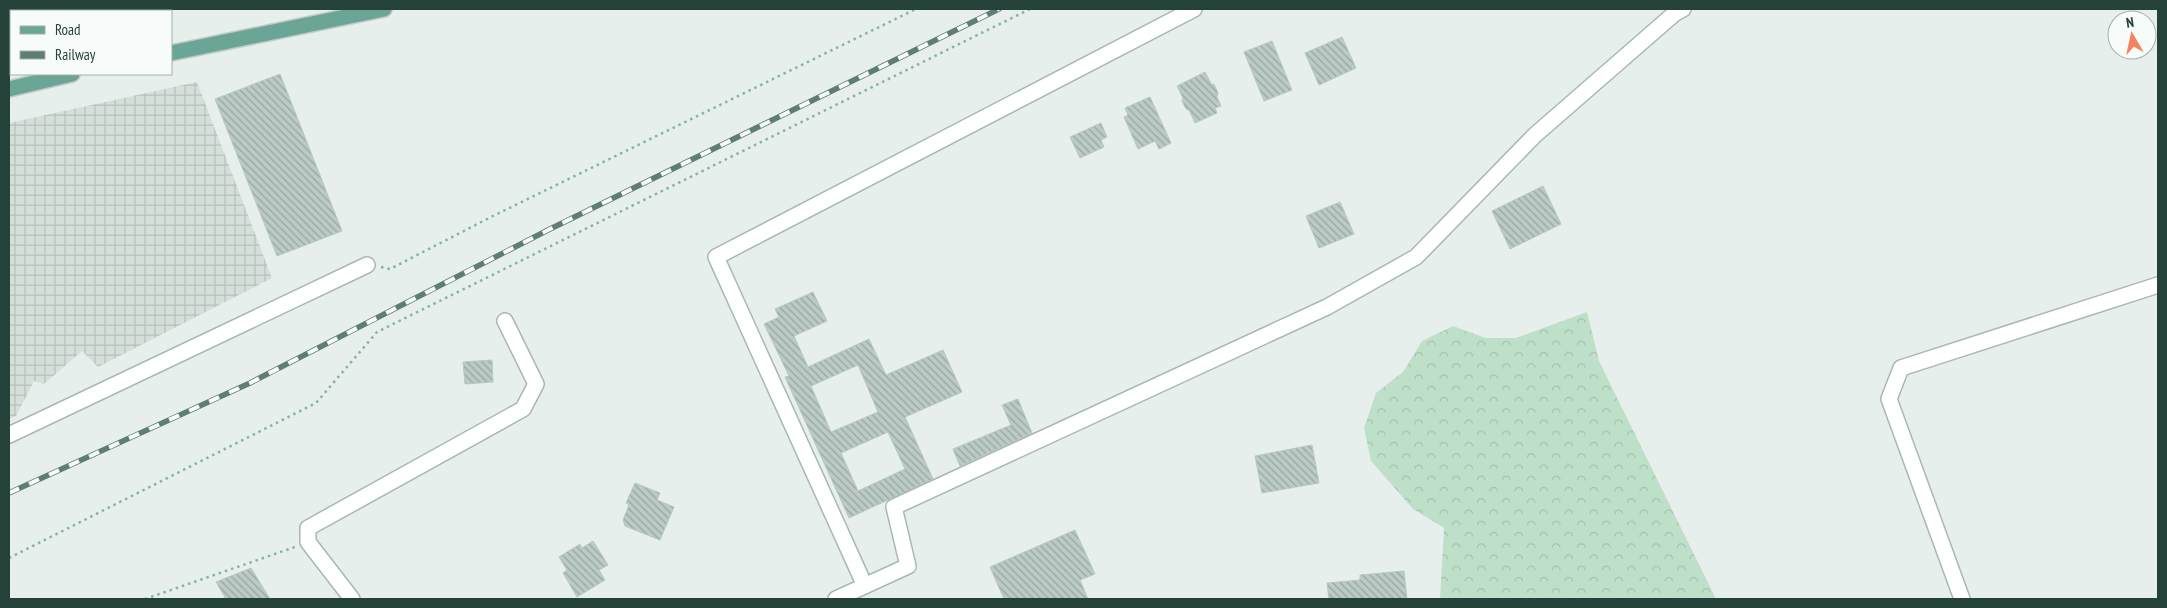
<svg xmlns="http://www.w3.org/2000/svg" width="2167" height="608" font-family="'PT Sans Narrow',sans-serif">
<defs>
<pattern id="industrial-grid" width="8" height="8" patternUnits="userSpaceOnUse" patternTransform="scale(1.25)"><rect width="8" height="8" fill="#d4dfda"/><path d="M0 4h8M4 0v8" fill="none" stroke="#b6c1bc"/></pattern>
<pattern id="forest-crowns" width="20" height="18" patternUnits="userSpaceOnUse" patternTransform="scale(1.25)"><rect width="20" height="18" fill="#bfe0c8"/><path d="M2 6a3 3 0 1 1 6 0M12 15a3 3 0 1 1 6 0" fill="none" stroke="#a4c1ad"/></pattern>
<pattern id="building-back-hatch" width="6" height="6" patternUnits="userSpaceOnUse" patternTransform="scale(1.25)"><rect width="6" height="6" fill="#bbcac4"/><path d="M-1 5l2 2M0 0l6 6M5-1l2 2" fill="none" stroke="#98a6a0"/></pattern>
</defs>
<rect width="100%" height="100%" fill="#e6efeb"/>
<path fill="url(#industrial-grid)" d="M197,82L272,278L98,367L82,351L44,384L34,381L16,416L9,419V123Z"/>
<path fill="url(#forest-crowns)" d="M1587,312L1599,361L1716,599H1440L1444,528L1413,509L1371,461L1364,428L1376,393L1403,372L1422,341L1453,326L1486,338H1516Z"/>
<path fill="url(#building-back-hatch)" stroke="#b8c9c2" fill-rule="evenodd" d="M1342,37L1356,68L1319,85L1305,53Z
M1272,41L1292,90L1264,101L1244,52Z
M1205,72L1212,85L1214,84L1218,93L1217,97L1221,106L1215,108L1217,113L1195,123L1189,110L1186,109L1182,101L1183,98L1177,86Z
M280,74L342,231L277,256L215,99Z
M1150,97L1171,143L1159,149L1155,141L1138,149L1124,117L1128,115L1125,108Z
M1101,123L1107,137L1101,140L1104,147L1080,158L1070,137Z
M1543,186L1561,224L1510,249L1492,211Z
M1340,202L1354,234L1319,248L1306,216Z
M813,292L827,321L794,336L808,367L869,339L886,375L943,350L962,392L905,417L933,479L849,518L785,377L789,376L764,324L779,317L775,309ZM858,365L878,412L831,432L811,386ZM888,432L905,469L858,491L841,453Z
M492,360L493,382L465,384L463,362Z
M1018,399L1032,433L960,466L953,449L1011,425L1002,405Z
M1312,445L1319,483L1262,493L1255,456Z
M635,483L660,493L657,500L674,507L660,540L625,526L623,520L629,505L626,503Z
M1075,530L1095,574L1080,580L1088,599H1004L990,567Z
M593,541L608,565L599,570L605,580L577,597L563,573L567,570L559,557L580,544L582,548Z
M251,568L270,599H226L216,582Z
M1404,571L1407,599H1329L1327,583L1360,580V575Z"/>
<g fill="none" stroke-linecap="round" stroke-linejoin="round">
<g stroke="#a8b8b2" stroke-width="18">
<path id="minor" d="M9,435L367,265
M865,586L716,257L1194,9
M352,599L308,542V528L523,409L536,384L505,321
M836,599L908,566L894,507L1327,307L1416,257L1535,135L1674,14L1683,9
M1962,599L1889,399L1901,368L2158,285"/>
</g>
<g stroke="#c2cac8" stroke-width="18">
<path id="major" d="M171,53L384,9
M9,89L72,74"/>
</g>
<path stroke="#86b3a5" stroke-width="2.5" stroke-dasharray="2.5 4" stroke-linecap="butt" d="M381,267L390,269L491,217L916,9
M9,558L316,403L377,332L1030,9
M145,599L295,547"/>
<use href="#minor" stroke="#fff" stroke-width="15"/>
<use href="#major" stroke="#6aa596" stroke-width="15"/>
<g stroke="#5f7d75" stroke-width="5.5">
<path id="rail" d="M9,493L250,383L548,230L999,9"/>
</g>
<use href="#rail" stroke="#f7fbf9" stroke-width="4" stroke-dasharray="11" stroke-linecap="butt"/>
</g>
<rect width="2167" height="608" fill="none" stroke="#24423a" stroke-width="20"/>
<rect x="10" y="10" width="162" height="65" fill="#f7fbf9" stroke="#a3b1ad"/>
<rect x="20" y="26" width="25" height="8" fill="#6aa596" stroke="#a3b1ad"/>
<text x="55" y="35" font-size="15" fill="#24423a">Road</text>
<rect x="20" y="51" width="25" height="8" fill="#5f7d75" stroke="#a3b1ad"/>
<text x="55" y="60" font-size="15" fill="#24423a">Railway</text>
<g transform="translate(2132 35) rotate(351)"><circle r="24" fill="#f7fbf9" stroke="#a3b1ad"/>
<path d="M0-4L9 19L0 12L-9 19Z" fill="#f4845f"/>
<text y="-8" font-size="14" font-weight="bold" text-anchor="middle" fill="#24423a">N</text>
</g>
</svg>
